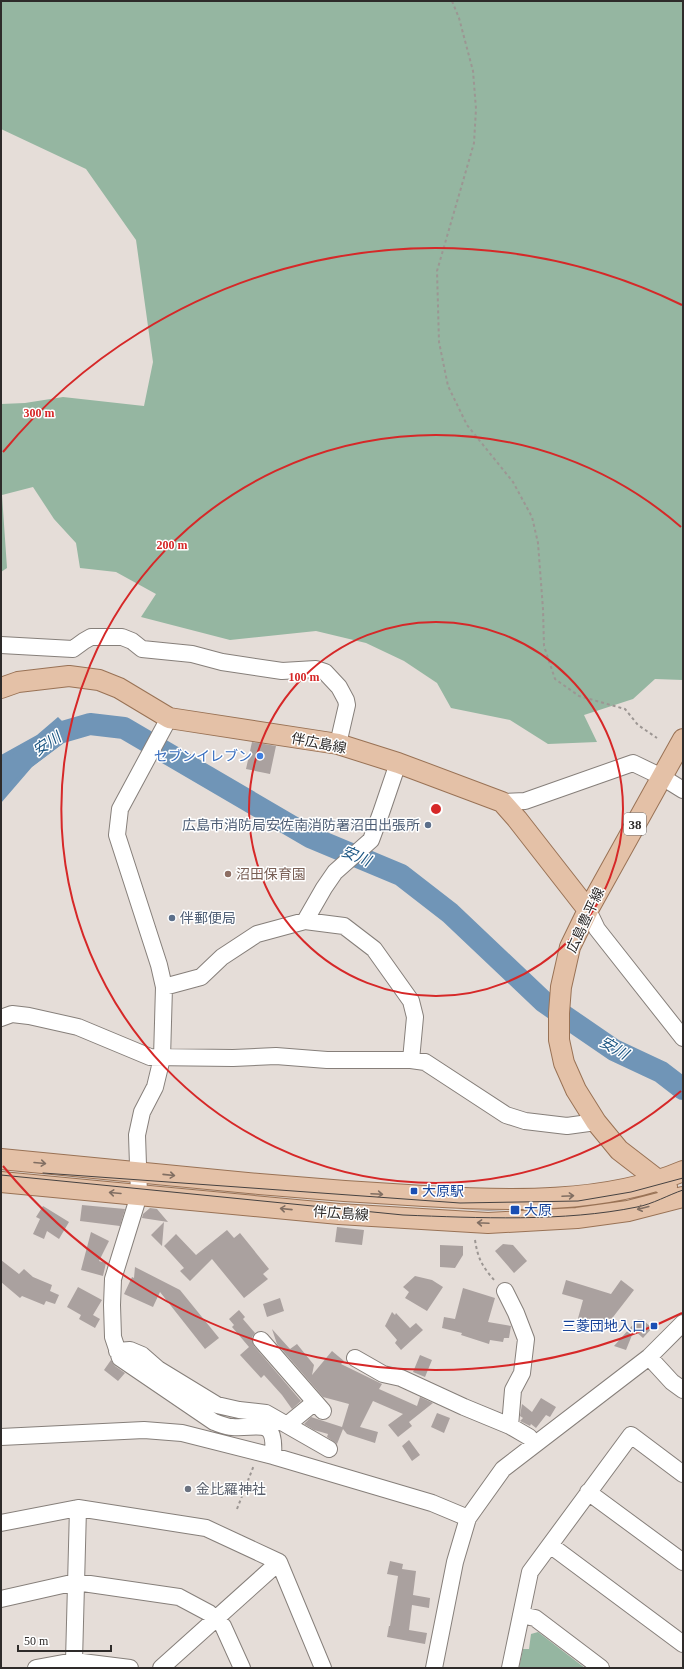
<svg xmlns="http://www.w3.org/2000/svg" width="684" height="1669" font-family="'Times New Roman','Noto Sans JP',serif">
<rect width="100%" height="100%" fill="#e5ddd8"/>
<path fill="#95b6a1" d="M1,1H683V680L655,679L633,699L584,715L597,742L548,744L510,720L451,708L437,683L404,661L366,643L316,631L230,640L141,617L156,594L116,572L80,568L76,543L54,519L33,487L2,495L7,568L1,572V404L25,403L63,397L144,406L153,362L136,240L86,169L1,129Z
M538,1632L585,1668H519L523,1649H529L531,1634Z"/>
<path fill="#7095b7" d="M58,717L75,734L32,767L1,803V755L37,735Z"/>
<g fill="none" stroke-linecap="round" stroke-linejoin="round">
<path stroke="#7095b7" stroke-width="22" d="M1,776L59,733L90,724L124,728L310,837L401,875L450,913L544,1002L614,1050L661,1072L683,1089"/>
</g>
<path fill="#aaa19f" d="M252,742L276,746L270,774L246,769Z
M82,1205L125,1209L120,1226L80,1221Z
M43,1206L69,1222L59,1239L47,1231L44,1239L33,1234L40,1219L36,1217Z
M150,1208L157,1209L168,1222L142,1218L143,1214Z
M457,1209L488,1210H507L488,1211Z
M164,1222L162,1246L151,1235Z
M337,1227L364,1230L362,1245L335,1242Z
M227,1230L234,1238L240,1233L269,1269L263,1274L268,1279L244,1298L212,1259L190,1281L180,1271L184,1268L164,1246L176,1234L196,1255Z
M91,1232L109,1241L99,1261L106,1263L103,1276L81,1270Z
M503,1244L513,1245L527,1261L514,1273L495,1251Z
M440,1245L463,1246V1255L455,1268L440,1267Z
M1,1260L19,1274L24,1269L33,1277L52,1285L50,1291L59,1295L55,1304L46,1301L44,1305L22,1296L20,1298L1,1282Z
M135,1267L180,1290L219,1338L205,1349L160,1292L153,1307L124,1294L132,1277L134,1278Z
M415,1276L432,1280L443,1287L427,1311L405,1298L409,1292L403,1287Z
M566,1280L611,1294L621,1280L634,1290L603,1330L577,1322L583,1300L562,1294Z
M78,1287L102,1300L93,1315L100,1319L95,1328L79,1319L81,1315L67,1307Z
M463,1288L495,1298L488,1322L511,1326L509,1338H504L503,1342L490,1340L489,1344L461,1335L462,1333L442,1328L444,1317L455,1319Z
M280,1298L284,1311L267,1317L263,1304Z
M239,1310L245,1317L243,1319L255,1333L252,1337L254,1346L301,1401L292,1409L282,1395L264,1375L261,1378L240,1355L249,1347L232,1327L234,1325L229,1319Z
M392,1312L395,1315L396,1313L410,1328L416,1323L423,1330L401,1350L395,1343L397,1340L385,1326Z
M638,1319H642L652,1328L643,1338L634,1330L626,1350L614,1346Z
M272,1329L290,1349L297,1344L314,1365L312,1375L332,1351L344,1361L341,1364L382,1384L379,1389L417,1406L420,1397L433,1403L409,1422L412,1426L398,1437L388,1425L403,1414L373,1401L360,1427L378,1432L375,1443L347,1434L343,1429L337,1444L327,1437L328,1434L314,1430L304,1424L311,1417L342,1427L349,1404L323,1397L277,1344Z
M420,1355L432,1360L425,1377L413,1372Z
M111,1360L115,1366L125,1373L118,1381L104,1370Z
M541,1398L556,1407L550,1417L546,1415L536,1428L531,1424L530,1426L520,1421L523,1418L520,1416L522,1404L532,1412Z
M437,1413L450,1418L444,1433L431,1427Z
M409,1440L420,1455L412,1461L402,1446Z
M390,1561L403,1564L402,1569L416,1571L413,1595L430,1598L429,1608L412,1605L409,1630L427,1633L425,1644L387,1637L389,1626H390L398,1576L387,1574Z"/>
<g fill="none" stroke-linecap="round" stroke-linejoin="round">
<g stroke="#867f7a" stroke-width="18">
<path id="minor" d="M1,645L73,649L84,641L91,637H122L132,641L142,649L192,654L222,662L282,671L316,669L325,672L339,687L346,700L347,705L338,744
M169,718L120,809L117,835L159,965L164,987L162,1058L155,1087L142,1112L137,1135L139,1195L113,1279L112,1305L113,1337L120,1358L214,1422C220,1424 227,1427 232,1427C260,1429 276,1416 273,1456
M502,802L525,801L633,763L662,777L683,790
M588,910L597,929L683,1038
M305,921L324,888L335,872L371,840L381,813L398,763
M164,987L201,977L222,957L257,934L305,921L344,926L374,949L411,1001L415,1017L411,1060
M1,1018L12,1014L29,1016L78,1027L150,1057L233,1058L276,1056L327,1060H411L425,1062L506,1115L525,1121L567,1126L596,1122
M505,1291L516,1313L526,1339L522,1373L513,1390L510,1426
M261,1340L323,1411
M117,1351L130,1350L142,1355L158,1369L217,1405L239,1410L266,1413L329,1449
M649,1357L672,1382L683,1390
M355,1358L383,1374L401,1378L464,1407L510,1426L529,1437L534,1444
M287,1425L315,1402
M1,1437L144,1430L182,1433L273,1456L432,1503L468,1518
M588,1492L683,1562
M1,1523L78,1508L206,1528L279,1562L323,1668
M550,1545L683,1644
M1,1599L76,1582L179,1597L209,1613L223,1626L242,1668
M521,1615L535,1618L601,1668
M36,1668L74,1661L130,1668
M77,1668L74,1661L78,1508
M161,1668L279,1562
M434,1668L455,1562L468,1518L503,1469L649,1357L683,1323
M510,1668L530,1572L631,1435L683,1474"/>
</g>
<g stroke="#997255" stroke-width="22">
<path id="major" d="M1,688L18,682L69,676L99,680L119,688L169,718L338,744L398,763L502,802L517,819L588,910
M1,1159C87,1167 173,1175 259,1184C314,1189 369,1193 424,1196C507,1201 606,1204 683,1171
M1,1182L339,1214L488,1223L577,1218L628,1211L683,1197
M667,1187L619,1150L596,1122L576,1090L564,1063L559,1040V1013L561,987L570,947L588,910L683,739"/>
</g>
<path stroke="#9c9693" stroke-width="2" stroke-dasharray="3 3" stroke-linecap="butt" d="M452,1L459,18L473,71L476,109L474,143L437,271L439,342L448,386L467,425L513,482L532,517L538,543L543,609L544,646L555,679L579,696L625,709L638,725L657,738
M475,1240C478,1259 482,1266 495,1281
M237,1509L254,1465"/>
<use href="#minor" stroke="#fff" stroke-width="16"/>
<use href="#major" stroke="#e4c1a7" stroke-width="20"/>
<path stroke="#464241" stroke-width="1" d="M43,1173L460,1203L578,1201L631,1192L683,1178
M1,1175L403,1215C478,1218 564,1222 637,1207C653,1204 668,1195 683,1190"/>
</g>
<defs><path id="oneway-shaft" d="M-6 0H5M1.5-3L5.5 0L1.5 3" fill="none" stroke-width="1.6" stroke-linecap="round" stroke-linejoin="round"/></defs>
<g stroke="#806e62">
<use href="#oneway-shaft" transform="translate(40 1163) rotate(5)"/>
<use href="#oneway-shaft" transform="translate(169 1175) rotate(6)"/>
<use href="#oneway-shaft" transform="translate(115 1193) rotate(-175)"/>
<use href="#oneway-shaft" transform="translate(377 1194) rotate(3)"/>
<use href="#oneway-shaft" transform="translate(568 1196) rotate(-3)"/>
<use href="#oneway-shaft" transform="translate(643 1208) rotate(166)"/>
<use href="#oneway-shaft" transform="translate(286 1209) rotate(-174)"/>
<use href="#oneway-shaft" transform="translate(483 1223) rotate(-177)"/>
</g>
<g fill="none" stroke="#d62828" stroke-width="2">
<circle cx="436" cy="809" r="187"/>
<path d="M681 1091A374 374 0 1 1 681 527"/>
<path d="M682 1313A561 561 0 0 1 3 1166M3 452A561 561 0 0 1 682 305"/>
</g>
<circle fill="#3f7fe0" stroke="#fff" stroke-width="1.5" cx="260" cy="756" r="4"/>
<g fill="#5c6f8a" stroke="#fff" stroke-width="1.5">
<circle cx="428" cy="825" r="4"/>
<circle cx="172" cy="918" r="4"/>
</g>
<circle fill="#8d6e63" stroke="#fff" stroke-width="1.5" cx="228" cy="874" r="4"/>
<g fill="#1a4fb4" stroke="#fff" stroke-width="1.5">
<rect x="410" y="1187" width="8" height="8" rx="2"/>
<rect x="510" y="1205" width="10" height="10" rx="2"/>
<rect x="650" y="1322" width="8" height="8" rx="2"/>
</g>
<circle fill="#6b7280" stroke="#fff" stroke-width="1.5" cx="188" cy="1489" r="4"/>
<g text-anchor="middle" stroke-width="3" stroke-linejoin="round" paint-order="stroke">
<rect fill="#fff" stroke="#6d6b6a" stroke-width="1" x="624" y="813" width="22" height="22" rx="3"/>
<g font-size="13" font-weight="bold" fill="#2e2b2a">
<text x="635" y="829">38</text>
</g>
<g font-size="14" fill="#2e2b2a" stroke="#fff">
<text transform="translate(319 743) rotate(11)" y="5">伴広島線</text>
<text transform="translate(585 920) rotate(-65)" y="5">広島豊平線</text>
<text transform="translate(341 1213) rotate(4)" y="5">伴広島線</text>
</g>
<g font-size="14" fill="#366cbe" stroke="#fff" text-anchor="end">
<text x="252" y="761">セブンイレブン</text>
</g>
<g font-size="14" fill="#4e5e75" stroke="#fff" text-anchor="end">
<text x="420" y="830">広島市消防局安佐南消防署沼田出張所</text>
<text x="180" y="923" text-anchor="start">伴郵便局</text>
</g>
<g font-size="14" fill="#785e54" stroke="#fff" text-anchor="start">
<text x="236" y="879">沼田保育園</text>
</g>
<g font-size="14" fill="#164399" stroke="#fff" text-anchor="start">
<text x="422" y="1196">大原駅</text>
<text x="524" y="1215">大原</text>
<text x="646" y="1331" text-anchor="end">三菱団地入口</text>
</g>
<g font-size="14" fill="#5b616d" stroke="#fff" text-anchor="start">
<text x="196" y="1494">金比羅神社</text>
</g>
<g font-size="15" font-style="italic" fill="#1a5582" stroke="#fff">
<text transform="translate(47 744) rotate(-34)" y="5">安川</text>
<text transform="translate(356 856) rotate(23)" y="5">安川</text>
<text transform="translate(614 1048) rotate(30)" y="5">安川</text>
</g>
</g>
<circle cx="436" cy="809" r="6" fill="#d62828" stroke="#fff" stroke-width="2"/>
<g font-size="12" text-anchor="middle" font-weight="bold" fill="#d62828" stroke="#fff" stroke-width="3" stroke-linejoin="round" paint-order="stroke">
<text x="39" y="417">300 m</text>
<text x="172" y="549">200 m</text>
<text x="304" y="681">100 m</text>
</g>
<rect width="684" height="1669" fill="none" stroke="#2e2b2a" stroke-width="4"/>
<path d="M18 1645v6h93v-6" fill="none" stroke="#2e2b2a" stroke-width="2"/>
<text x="24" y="1645" font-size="12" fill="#2e2b2a" stroke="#ffffff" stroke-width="3" paint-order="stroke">50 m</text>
</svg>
